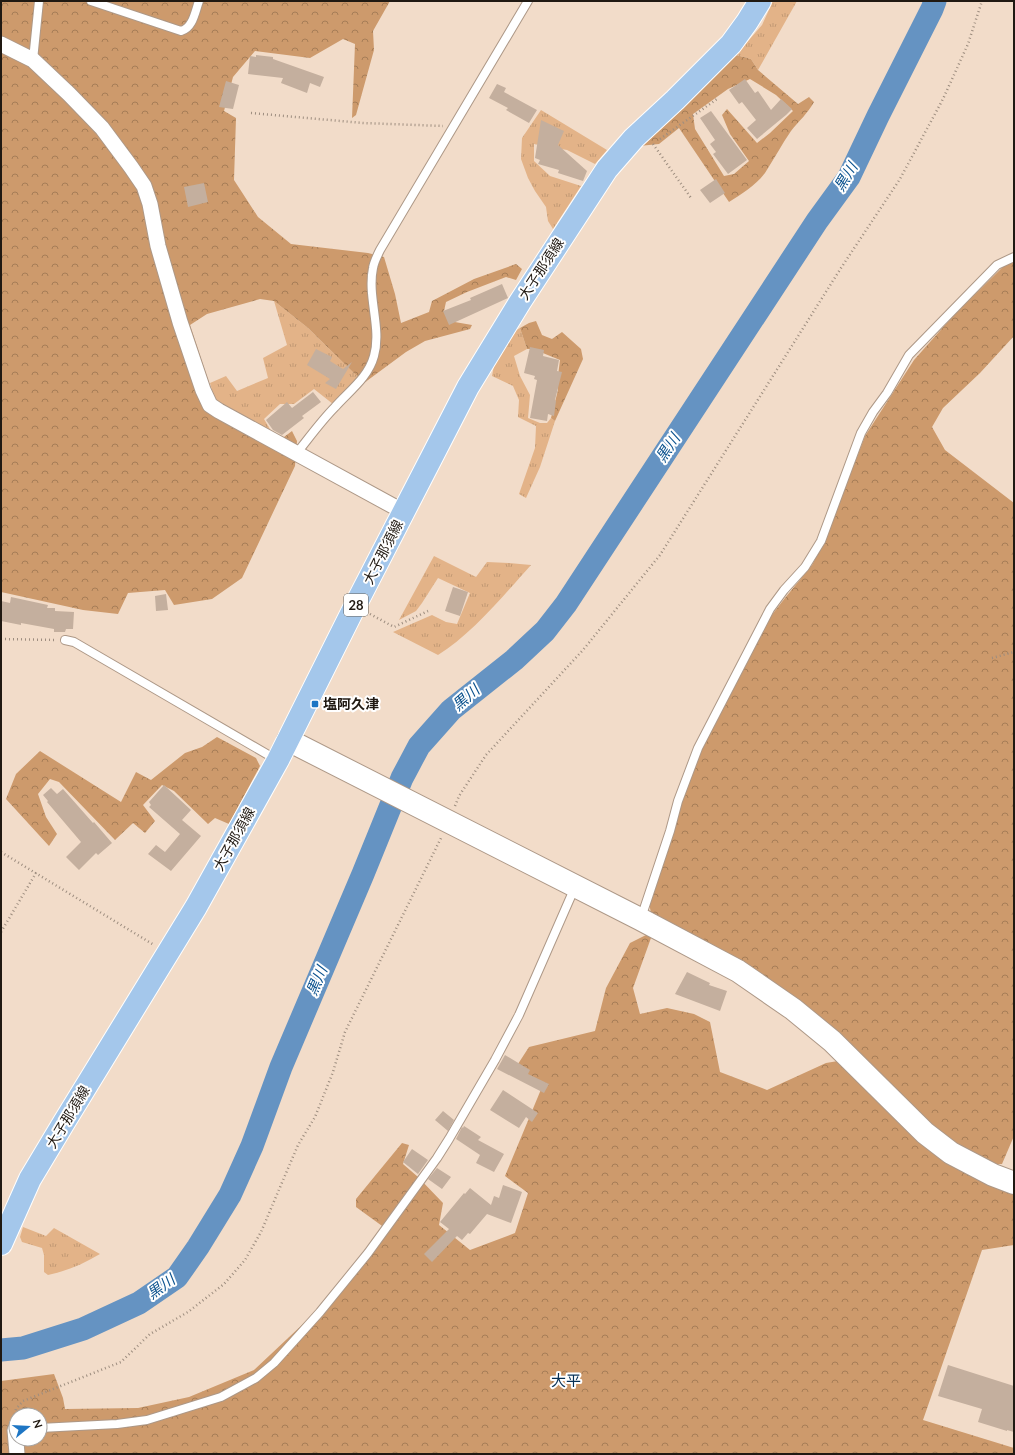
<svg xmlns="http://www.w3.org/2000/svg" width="1015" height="1455" font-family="Lato,'Noto Sans JP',sans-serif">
<defs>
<pattern id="grass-tufts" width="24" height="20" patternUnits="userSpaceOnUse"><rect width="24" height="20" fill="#e3b388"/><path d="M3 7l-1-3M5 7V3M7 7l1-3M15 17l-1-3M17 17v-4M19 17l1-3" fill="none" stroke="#c29974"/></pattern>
<pattern id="forest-crowns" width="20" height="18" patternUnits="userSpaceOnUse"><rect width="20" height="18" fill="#cd9a6c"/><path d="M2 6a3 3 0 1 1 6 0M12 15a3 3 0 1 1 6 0" fill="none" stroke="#a67d57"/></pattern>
</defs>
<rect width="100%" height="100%" fill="#f2dcc9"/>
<path fill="url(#grass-tufts)" d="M773,1H797L758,70L751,59L736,55L762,25Z
M541,110L607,150L595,164L567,150L534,144V161L550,176L581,186L553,229L548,221L546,207L535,191L528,178L521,159L522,138Z
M274,301L308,328L364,383L333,404L314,389L294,404H280L264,419L274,436L215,401L210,383L226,376L237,391L268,378L263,358L287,345Z
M520,328L527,349L514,356L520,376L530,395L528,418L540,423H547L551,418L555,421L540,467L526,498L519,494L535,448L536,426L518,417L519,400L513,386L492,376L495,360L511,333Z
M434,556L476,577L487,562L509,563L531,565C504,595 471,635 438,655L393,632L432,615L446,622L457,624L470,593L438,578L422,603L416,611L399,620Z
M23,1227L46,1236L54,1228L100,1254C83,1264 67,1271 48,1275L44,1272V1255L42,1248L22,1242L20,1237Z"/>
<path fill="url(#forest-crowns)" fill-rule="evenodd" d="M1,1H390L373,31L374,50L356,115L352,118L355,44L343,39L310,58L255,51L233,77L224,111L236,118L234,180L258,217L291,244L368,253L384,257L395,294L401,323L429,312L432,301L474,279L516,264L522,269L516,280L506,277L467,292L446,302L444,311L449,321L472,325L470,329L425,341L406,352L364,383L308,328L274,301L260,299L207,314L190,325L215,401L280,440L292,431L297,441L295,466L242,578L212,599L174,605L165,590L128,593L118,614L83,610L1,592Z
M736,55L751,59L758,70L798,104L809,97L814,102C808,113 799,121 791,131C782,144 774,159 765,173C756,185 742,194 729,202L679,128L659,144L639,146ZM750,79L776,95L793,111L770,133L757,143L727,109L722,115L730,134L749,161L734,174L724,176L695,129L693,114L728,89Z
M1014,256V336L980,373L943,408L932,427L945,450L1014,503V1136L1002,1164H987L945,1140L836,1033L652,918L649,903L681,801L698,756L771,616L785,598L812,565L827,535L865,436L914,360L954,315Z
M536,321L542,335L552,339L562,332L581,349L583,359L555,421L551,418L558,390L557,384L560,360L533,349H527L520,328L529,323Z
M217,737L256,758L260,766L229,824L215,818L208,824L174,791L162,785L143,805L155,821L145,833L133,823L115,840L59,782L50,779L38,794L46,817L57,834L49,846L6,799L16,774L40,751L121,802L136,772L151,780L185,753L202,747Z
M648,934L651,938L633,988L640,1014L667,1008L694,1014L710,1022L720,1072L767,1090L826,1063L838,1061L1014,1188V1245L982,1250L923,1420L1014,1448V1454H1V1381L54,1374L63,1398L65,1409L138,1408L189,1397L254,1370L320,1308L389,1231L356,1207V1199L402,1143L409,1145L403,1164L418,1177L443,1203L439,1225L470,1250L515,1233L528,1193L505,1176L542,1087L516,1067L529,1047L595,1031L606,988L630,943ZM16,1415H40V1439H16Z"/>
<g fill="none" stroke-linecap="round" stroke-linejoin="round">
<path stroke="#6593c2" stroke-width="23" d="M1,1350L23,1348L83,1329L139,1303L177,1277L198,1247L230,1195L252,1146L281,1067L363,874L402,778L419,746L451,710L514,660L545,631L566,604L817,221L849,177L878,116L932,9L935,1"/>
</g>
<path fill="#c4af9e" d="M256,55L273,57V59L324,77L320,87L310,83L307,93L281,83L283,78L248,74L250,56L256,57Z
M745,79L755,93L758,91L771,110L781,99L792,109L786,115L757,139L747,128L756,120L742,102L739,104L729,90Z
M226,81L239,85L233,109L219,107Z
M497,84L506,88L504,92L537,110L529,123L506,110L508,108L489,98Z
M711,111L747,160L728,174L713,154L716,152L710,144L715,140L700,118Z
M541,120L564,131L558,145L587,171L583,181L558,173L559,170L538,164L540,160L535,158Z
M716,179L725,193L710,203L700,190Z
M204,183L208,202L188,207L184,187Z
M502,284L508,298L449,325L443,311L471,300L470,298Z
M530,347L544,350L543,356L559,360L557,371L562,372L555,400L556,401L554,416L548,414L547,421L530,418L537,380L534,379L535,376L524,373Z
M316,349L332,357L330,361L343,369L352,362L336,389L325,383L330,379L307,365Z
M313,392L321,402L302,416L304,418L282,435L273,430L266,420L287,402L292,408Z
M453,587L468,592L460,616L445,611Z
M166,594L168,610L156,611L155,596Z
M11,597L48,605L47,608H55V611L74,612L73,629H66L65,632H54V629L21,623V625L1,621V601L10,603Z
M164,785L191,810L182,820L201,836L171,871L148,854L156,845L165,852L180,834L149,807L151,805L149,802Z
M51,788L57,794L63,789L93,823L94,822L112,843L98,855L96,853L79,870L66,857L81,842L47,802L48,801L43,795Z
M687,972L710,983L709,985L727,991L720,1011L675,994Z
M505,1055L530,1070L528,1074L549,1084L544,1093L497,1069Z
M503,1090L538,1113L532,1122L526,1117L519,1128L490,1110Z
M443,1111L454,1120L448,1131L435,1120Z
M464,1126L481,1137L478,1140L504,1154L494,1172L476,1163L480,1155L456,1139L462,1127L463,1128Z
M412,1149L428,1160L418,1174L403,1162Z
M437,1168L451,1177L442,1189L428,1179Z
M503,1185L522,1192L511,1223L487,1214L470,1234L468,1233L462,1240L457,1236L432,1262L424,1254L449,1229L440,1222L464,1193L465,1194L470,1188L491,1205L494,1196L499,1198Z
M948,1365L1014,1386V1432L1007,1430V1431L978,1422L982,1409L938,1396Z"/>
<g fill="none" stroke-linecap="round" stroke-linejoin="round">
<g stroke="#ad9887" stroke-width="10">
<path id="lane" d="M91,1L181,31C193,28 195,12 199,1
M33,60L39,1
M296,454C309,438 321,421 335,407C349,391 368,378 374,356C382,328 367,297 373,268C374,262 377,256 380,250L528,1
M65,640L74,642L277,760
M641,918L670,831L678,801L698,748L770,609L784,590L805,567L821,541L861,433L873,412L887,393L909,355L997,265L1014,257
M40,1428L117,1424L147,1420L221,1397L256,1378L274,1363L320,1312L368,1253L437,1158L449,1139L495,1060L519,1015L575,887"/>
</g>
<g stroke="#ad9887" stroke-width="17">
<path id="street" d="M1,44L33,60L69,94L102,128L131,167L144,186L150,204L158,246L180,322L203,390L210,405L219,411L404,512
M15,1430L17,1454"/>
</g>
<g stroke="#ad9887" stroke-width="24">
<path id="secondary" d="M288,740L640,919L738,971L793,1009L832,1041L925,1133L951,1153L993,1175L1014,1183"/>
</g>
<g stroke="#fff" stroke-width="24">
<path id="primary" d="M1,1244L30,1179L63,1124L196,907L278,760L355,606L468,387L520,302L607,169L634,138L675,100L731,44L747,22L760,1"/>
</g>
<path stroke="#9d8d7f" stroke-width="2.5" stroke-dasharray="1 3" stroke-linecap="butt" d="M251,113L363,123L443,126
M660,139L717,99
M653,144L691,198
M370,614L394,627L428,611
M1,639L57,640
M992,658L1014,652
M455,806L459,796L486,755L583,650L660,555L841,268L900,179L943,99L968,44L982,1
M1,852L154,945
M1,932L36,873
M14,1418L16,1409L23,1401L121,1362L150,1334L188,1312L224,1284L245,1260L261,1232L298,1145L315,1117L333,1072L345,1032L442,836"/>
<use href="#lane" stroke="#fff" stroke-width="8"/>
<use href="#street" stroke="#fff" stroke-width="15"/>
<use href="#secondary" stroke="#fff" stroke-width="22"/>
<use href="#primary" stroke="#a4c7eb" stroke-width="22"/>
</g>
<rect fill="#1e76c4" stroke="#fff" stroke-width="1.5" x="311" y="700" width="8" height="8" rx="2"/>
<g text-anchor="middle" stroke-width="4" stroke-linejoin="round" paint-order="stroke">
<rect fill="#fff" stroke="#635e59" stroke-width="1" x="344" y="594" width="24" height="22" rx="3"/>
<g font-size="13" font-weight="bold" fill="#201912">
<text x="356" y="610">28</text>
</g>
<g font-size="14" fill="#201912" stroke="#fff">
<text transform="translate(541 269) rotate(-57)" y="5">大子那須線</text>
<text transform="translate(383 552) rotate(-63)" y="5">大子那須線</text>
<text transform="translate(234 839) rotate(-61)" y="5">大子那須線</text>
<text transform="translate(68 1117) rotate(-59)" y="5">大子那須線</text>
</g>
<g font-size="14" font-weight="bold" fill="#201912" stroke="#fff" text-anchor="start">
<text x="323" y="709">塩阿久津</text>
</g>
<g font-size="15" font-style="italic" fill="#0b528e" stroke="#fff">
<text transform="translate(846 177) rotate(-59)" y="5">黒川</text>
<text transform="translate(668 448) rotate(-57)" y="5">黒川</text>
<text transform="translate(466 698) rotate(-41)" y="5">黒川</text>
<text transform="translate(317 981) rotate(-67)" y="5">黒川</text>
<text transform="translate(161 1287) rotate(-36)" y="5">黒川</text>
</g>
<g font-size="15" fill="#063055" stroke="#fff">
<text x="566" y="1386">大平</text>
</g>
</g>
<rect width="1015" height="1455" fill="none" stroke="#201912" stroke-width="4"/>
<g transform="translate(28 1427) rotate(72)"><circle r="19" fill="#ffffff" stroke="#a6a3a0"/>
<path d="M0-3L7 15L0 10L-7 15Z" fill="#1e76c4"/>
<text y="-6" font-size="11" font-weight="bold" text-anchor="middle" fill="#201912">N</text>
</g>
</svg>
